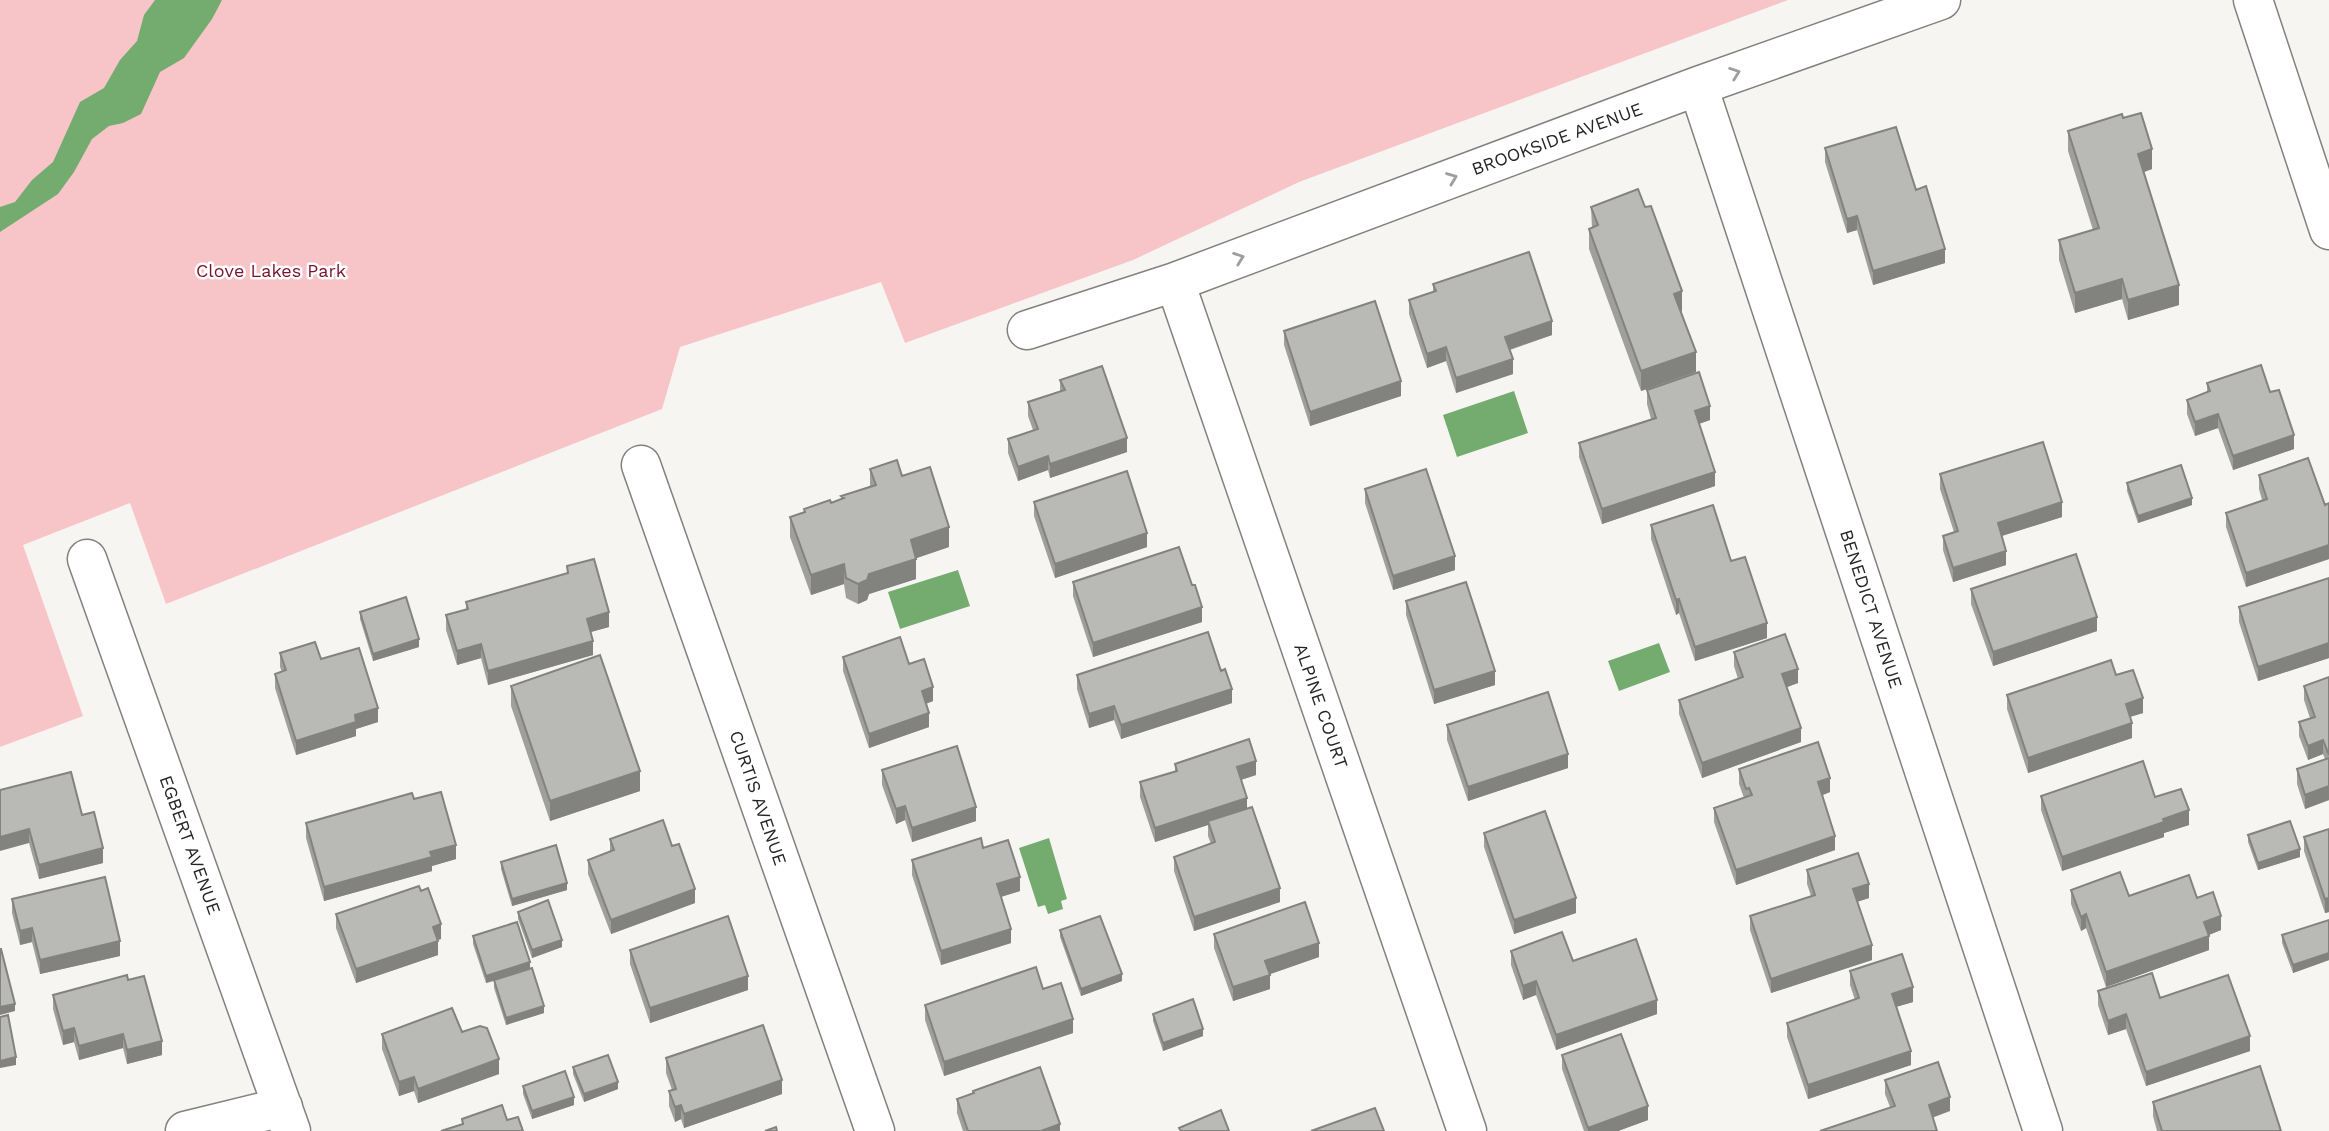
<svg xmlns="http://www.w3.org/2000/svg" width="2329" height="1131" font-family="'Work Sans',sans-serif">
<rect width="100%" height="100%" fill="#f7f5f2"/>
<path fill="#f7c4c8" d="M0,0H1788L1299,182L1133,260L905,343L881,282L680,347L662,409L166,604L130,503L23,545L83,716L0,747Z"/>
<path fill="#74ab6f" d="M155,0H222L212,19L184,58L160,72L141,114L123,123L109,126L92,139L74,172L58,194L0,232V207L15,202L32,180L53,162L80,102L104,88L120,60L137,41L144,15Z
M1514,391L1528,433L1457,457L1443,415Z
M958,570L970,606L900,629L888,592Z
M1659,643L1670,672L1619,691L1608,661Z
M1049,838L1067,899L1061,901L1063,909L1048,914L1045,905L1038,907L1019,848Z"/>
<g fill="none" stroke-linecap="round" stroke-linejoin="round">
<g stroke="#83817f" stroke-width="41">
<path id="minor" d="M2253,0L2329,230
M1698,86L2043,1131
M1175,282L1467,1131
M1027,330L1175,282L1698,86L1941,0
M641,465L875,1131
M87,559L291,1131
M185,1131L283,1107"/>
</g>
<use href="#minor" stroke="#fff" stroke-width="38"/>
</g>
<path fill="#9f9f9d" d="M2123,118L2152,169L2144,172L2179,305L2128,320L2122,299L2075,313L2059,260V240L2093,230L2068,151V131Z
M1825,148L1916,190L1945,263L1873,285L1857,230L1847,233L1825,162Z
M1591,207L1682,311L1681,312L1696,372L1641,391L1589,249V229L1592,228Z
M1433,284L1552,335L1510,350L1513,374L1456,393L1446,361L1427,368L1409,314V300L1433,292Z
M1284,331L1401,396L1310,426L1284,345Z
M1060,380L1127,452L1050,478L1048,470L1018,481L1008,453V439L1033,430L1028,416V402L1060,391Z
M2207,383L2270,392L2294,449L2233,470L2218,428L2195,436L2187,414V400L2207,393Z
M1647,390L1710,420L1699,424L1715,486L1602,524L1579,457V443L1651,419L1647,404Z
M870,469L902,476L949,547L916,558V579L869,594L867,600L858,604L846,598L844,584L811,595L790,537V517L804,513V509L831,503L841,499V496L870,486Z
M1940,474L2062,517L2002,536L2006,565L1953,582L1943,550V536L1954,532L1940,489Z
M2259,475L2325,505L2329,503V559L2246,587L2226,527V513L2262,500L2259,489Z
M2127,483L2192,505L2138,523L2127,491Z
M1365,489L1455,570L1393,590L1365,503Z
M1034,502L1147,547L1055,578L1034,516Z
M1651,525L1731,561L1767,638L1695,661L1679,613L1676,615L1651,539Z
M567,566L609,627L591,632L593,655L488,685L481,658L457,665L446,630V615L466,610V602L567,573Z
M2329,578V658L2258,681L2239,622V607Z
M1073,582L1192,585L1202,622L1093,657L1073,596Z
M1971,589L2097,631L1993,666L1971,604Z
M1406,601L1495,685L1434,704L1406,615Z
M360,612L419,647L373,661L360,619Z
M1734,652L1798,683L1786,687L1801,742L1702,778L1679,714V700L1738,679L1734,666Z
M280,653L321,659L378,722L356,729V736L296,755L275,688V674L282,672L280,667Z
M843,657L909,664L933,701L926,704L929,727L869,748L843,671Z
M1077,675L1232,703L1121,739L1114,720L1089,728L1077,689Z
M2116,675L2143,713L2130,717L2132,738L2028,773L2007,709V695Z
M2329,677V800L2305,809L2297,784V769L2325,759L2323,754L2308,760L2299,736V722L2310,718L2304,700V686Z
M511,686L640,791L550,821L511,706Z
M1447,725L1568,768L1468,801L1447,740Z
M1175,764L1256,775L1241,780L1247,808L1280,902L1194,931L1174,871V857L1211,844L1208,836V825L1155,842L1140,797V782L1175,771Z
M1739,769L1830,792L1822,795L1835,850L1736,885L1714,822V808L1744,798L1739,784Z
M882,770L976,821L912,842L905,820L896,824L882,785Z
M0,790L82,815L103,863L39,879L29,843Z
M2041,796L2155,797L2189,825L2164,833V837L2062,871L2041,810Z
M414,799L456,859L432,866V871L324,901L306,838V823Z
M2329,829V912L2325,913L2304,851V837Z
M1484,833L1576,913L1514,934L1484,847Z
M2248,835L2300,857L2258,870L2248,842Z
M610,839L672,846L695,903L611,934L588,874V860L610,852Z
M983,848L1020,891L1001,897L1011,943L941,965L912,875V860Z
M501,862L567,890L512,906L501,869Z
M1807,870L1869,898L1857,902L1872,960L1771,993L1750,930V916L1811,896L1807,884Z
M2071,890L2129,896L2197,898L2221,930L2208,935L2209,950L2106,987L2086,928L2081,931L2071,904Z
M12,899L120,956L40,974L32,942L20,945L12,913Z
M518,912L562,947L532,958L518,919Z
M336,914L441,939L437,940L438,955L356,983L336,928Z
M2329,920V960L2293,973L2282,943V935Z
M1060,930L1122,981L1081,996L1060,937Z
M1214,934L1319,957L1269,974L1270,989L1233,1001L1214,948Z
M473,936L530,968L544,1013L506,1025L494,988V981L486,983L473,944Z
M630,950L748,990L650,1023L630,964Z
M1511,951L1573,961L1657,1014L1556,1050L1536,995L1523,1000L1511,965Z
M1850,971L1913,1002L1896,1007L1911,1065L1808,1099L1787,1037V1023L1855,1000L1850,985Z
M128,980L162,1055L127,1064L123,1048L79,1060L74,1042L63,1045L53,1009V995Z
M1043,989L1073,1033L944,1076L925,1020V1005Z
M2098,991L2250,1051L2146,1086L2126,1029L2108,1035L2098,1005Z
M1153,1014L1203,1036L1163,1051L1153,1021Z
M462,1032L499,1074L418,1103L414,1091L399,1096L382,1049V1034Z
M1562,1055L1648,1120L1618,1131H1584L1562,1069Z
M666,1058L782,1094L684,1128L681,1119L675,1122L669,1106V1091L672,1090L666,1073Z
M573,1067L618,1089L584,1102L573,1074Z
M1885,1080L1950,1111L1890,1107L1885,1094Z
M523,1086L574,1105L532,1119L523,1094Z
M973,1091L1060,1131H963L957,1113V1099L973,1093Z
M2153,1102L2281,1131H2157L2153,1116Z"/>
<path fill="#82827f" d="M2152,149V169L2138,174V154Z
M1857,216V230L1847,233V219Z
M1945,249V263L1873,285V271Z
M2122,279V299L2075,313V293Z
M2179,285V305L2128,320V300Z
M1682,291V311L1674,314V294Z
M1552,321V335L1505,351V337Z
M1446,347V361L1427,368V354Z
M1696,352V372L1641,391V371Z
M1513,359V374L1456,393V378Z
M1401,381V396L1310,426V412Z
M1710,406V420L1695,425V411Z
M2218,414V428L2195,436V422Z
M2294,435V449L2233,470V456Z
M1127,438V452L1050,478V464Z
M1048,456V470L1018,481V467Z
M1715,472V486L1602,524V509Z
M2192,498V505L2138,523V516Z
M2062,502V517L1998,537V523Z
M949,527V547L911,560V540Z
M1147,533V547L1055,578V564Z
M2329,545V559L2246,587V573Z
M2006,551V565L1953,582V568Z
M1455,556V570L1393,590V576Z
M916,559V579L869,594L867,600L858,604V584L869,574Z
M844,564V584L811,595V575Z
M1679,599V613L1676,615V600Z
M1202,607V622L1093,657V643Z
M609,612V627L587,633V619Z
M2097,617V631L1993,666V652Z
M1767,623V638L1695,661V647Z
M419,639V647L373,661V654Z
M593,641V655L488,685V671Z
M2329,643V658L2258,681V667Z
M481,644V658L457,665V651Z
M1798,669V683L1782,689V674Z
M1495,671V685L1434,704V690Z
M933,687V701L922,705V691Z
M1232,689V703L1121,739V725Z
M2143,698V713L2126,718V704Z
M1114,706V720L1089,728V714Z
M378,708V722L356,729V736L296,755V741L355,715Z
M929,713V727L869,748V734Z
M2132,723V738L2028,773V758Z
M1801,728V742L1702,778V763Z
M2323,740V754L2308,760V746Z
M1568,754V768L1468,801V787Z
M1256,761V775L1237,781V767Z
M640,771V791L550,821V801Z
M1830,778V792L1818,797V782Z
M2329,786V800L2305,809V795Z
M1247,798V812L1208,821V825L1155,842V828Z
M905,806V820L896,824V809Z
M976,807V821L912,842V828Z
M2189,810V825L2164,833V837L2062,871V857Z
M29,829V843L0,851V837Z
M1835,836V850L1736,885V870Z
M456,845V859L432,866V871L324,901V887L430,852Z
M103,848V863L39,879V865Z
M2300,849V857L2258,870V863Z
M1020,877V891L997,898V884Z
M567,883V890L512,906V899Z
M1869,884V898L1853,903V889Z
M1280,888V902L1194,931V917Z
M695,889V903L611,934V920Z
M1576,898V913L1514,934V920Z
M2329,898V912L2325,913V899Z
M2086,914V928L2081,931V917Z
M2221,916V930L2204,937V922Z
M441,924V939L433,941V927Z
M32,928V942L20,945V931Z
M1011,929V943L941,965V951Z
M2209,936V950L2106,987V972Z
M562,940V947L532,958V950Z
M120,941V956L40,974V960Z
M438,941V955L356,983V969Z
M1319,943V957L1265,976V961Z
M1872,945V960L1771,993V979Z
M2329,953V960L2293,973V965Z
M530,962V969L486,983V976Z
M1122,974V981L1081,996V989Z
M1270,975V989L1233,1001V987Z
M748,976V990L650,1023V1008Z
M1536,981V995L1523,1000V986Z
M1913,987V1002L1892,1008V994Z
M1657,1000V1014L1556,1050V1035Z
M15,1004V1011L0,1015V1007Z
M544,1006V1013L506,1025V1018Z
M2126,1014V1029L2108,1035V1021Z
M1073,1019V1033L944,1076V1062Z
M74,1028V1042L63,1045V1031Z
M1203,1029V1036L1163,1051V1043Z
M123,1034V1048L79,1060V1046Z
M2250,1036V1051L2146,1086V1072Z
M162,1041V1055L127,1064V1050Z
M1911,1051V1065L1808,1099V1085Z
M16,1057V1065L0,1068V1061Z
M499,1059V1074L418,1103V1089Z
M414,1077V1091L399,1096V1082Z
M782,1080V1094L684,1128V1114Z
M618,1082V1089L584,1102V1094Z
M574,1097V1105L532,1119V1111Z
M1950,1097V1111L1929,1119V1105Z
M681,1105V1119L675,1122V1107Z
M1648,1106V1120L1618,1131H1588V1128Z
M1060,1124V1131H1041Z"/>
<path fill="#b9b9b6" stroke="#82827f" stroke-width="2" d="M2141,113L2152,149L2138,154L2179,285L2128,300L2122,279L2075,293L2059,240L2099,228L2068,131L2122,114L2123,118Z
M1896,127L1916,190L1926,186L1945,249L1873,271L1857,216L1847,219L1825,148Z
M1638,189L1645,207L1651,206L1682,291L1674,294L1696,352L1641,371L1589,229L1598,225L1591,207Z
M1529,252L1552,321L1505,337L1513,359L1456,378L1446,347L1427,354L1409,300L1436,291L1433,284Z
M1375,301L1401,381L1310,412L1284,331Z
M2261,365L2270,392L2279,390L2294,435L2233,456L2218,414L2195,422L2187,400L2210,391L2207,383Z
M1102,366L1127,438L1050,464L1048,456L1018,467L1008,439L1038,429L1028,402L1065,390L1060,380Z
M1699,372L1710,406L1695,411L1715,472L1602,509L1579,443L1656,418L1647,390Z
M2043,442L2062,502L1998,523L2006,551L1953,568L1943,536L1958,531L1940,474Z
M2308,458L2325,505L2329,503V545L2246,573L2226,513L2267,499L2259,475Z
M897,460L902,476L930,467L949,527L911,540L916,559L869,574L867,580L858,584L846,578L844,564L811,575L790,517L805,512L804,509L830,500L831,503L844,498L841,496L876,485L870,469Z
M2181,465L2192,498L2138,516L2127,483Z
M1426,469L1455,556L1393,576L1365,489Z
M1127,471L1147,533L1055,564L1034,502Z
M1713,505L1731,561L1745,557L1767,623L1695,647L1679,599L1676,600L1651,525Z
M1179,547L1192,585H1195L1202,607L1093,643L1073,582Z
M2076,554L2097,617L1993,652L1971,589Z
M594,559L609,612L587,619L593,641L488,671L481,644L457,651L446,615L468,609L466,602L568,573L567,566Z
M2329,578V643L2258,667L2239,607Z
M1466,582L1495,671L1434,690L1406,601Z
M406,597L419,639L373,654L360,612Z
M1208,632L1221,671L1225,669L1232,689L1121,725L1114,706L1089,714L1077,675Z
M1785,634L1798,669L1782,674L1801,728L1702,763L1679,700L1743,677L1734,652Z
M900,637L909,664L924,659L933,687L922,691L929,713L869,734L843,657Z
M315,642L321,659L359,648L378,708L355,715L356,722L296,741L275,674L286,670L280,653Z
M600,655L640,771L550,801L511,686Z
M2111,660L2116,675L2133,670L2143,698L2126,704L2132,723L2028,758L2007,695Z
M2329,677V755L2323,740L2308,746L2299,722L2315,717L2304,686Z
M1548,692L1568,754L1468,787L1447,725Z
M1249,739L1256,761L1237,767L1247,798L1155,828L1140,782L1177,771L1175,764Z
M1818,742L1830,778L1818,782L1835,836L1736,870L1714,808L1752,795L1749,788L1746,789L1739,769Z
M957,746L976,807L912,828L905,806L896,809L882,770Z
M2329,758V786L2305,795L2297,769Z
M2143,761L2155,797L2181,789L2189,810L2163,819L2164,822L2062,857L2041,796Z
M71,772L82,815L94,812L103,848L39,865L29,829L0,837V790Z
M441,792L456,845L430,852L432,857L324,887L306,823L412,793L414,799Z
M1252,807L1280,888L1194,917L1174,857L1215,842L1208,821Z
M1545,811L1576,898L1514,920L1484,833Z
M663,820L672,846L679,844L695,889L611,920L588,860L614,850L610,839Z
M2290,821L2300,849L2258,863L2248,835Z
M2329,829V898L2325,899L2304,837Z
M981,838L983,848L1008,840L1020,877L997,884L1011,929L941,951L912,860Z
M556,845L567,883L512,899L501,862Z
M1858,853L1869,884L1853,889L1872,945L1771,979L1750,916L1815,895L1807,870Z
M2120,872L2129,896L2189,875L2197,898L2213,892L2221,916L2204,922L2209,936L2106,972L2086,914L2081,917L2071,890Z
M105,877L120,941L40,960L32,928L20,931L12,899Z
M419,886L421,891L428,888L441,924L433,927L438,941L356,969L336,914Z
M548,900L562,940L532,950L518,912Z
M1305,902L1319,943L1265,961L1270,975L1233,987L1214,934Z
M728,916L748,976L650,1008L630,950Z
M1100,916L1122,974L1081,989L1060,930Z
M2329,920V953L2293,965L2282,935Z
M517,922L530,962L486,976L473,936Z
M1562,932L1573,961L1636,939L1657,1000L1556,1035L1536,981L1523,986L1511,951Z
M0,949H1L15,1004L0,1007Z
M1902,954L1913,987L1892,994L1911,1051L1808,1085L1787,1023L1859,998L1850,971Z
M1036,967L1043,989L1061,983L1073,1019L944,1062L925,1005Z
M532,968L544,1006L506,1018L494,980Z
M2152,973L2160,998L2228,975L2250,1036L2146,1072L2126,1014L2108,1021L2098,991Z
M127,975L128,980L144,976L162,1041L127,1050L123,1034L79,1046L74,1028L63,1031L53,995Z
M1193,999L1203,1029L1163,1043L1153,1014Z
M452,1008L462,1032L480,1026L487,1028L499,1059L418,1089L414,1077L399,1082L382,1034Z
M8,1015L16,1057L0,1061V1017Z
M763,1025L782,1080L684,1114L681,1105L675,1107L669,1091L676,1089L666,1058Z
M1621,1034L1648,1106L1588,1128L1562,1055Z
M608,1055L618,1082L584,1094L573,1067Z
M1938,1062L1950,1097L1929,1105L1937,1131H1820L1895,1106L1885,1080Z
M2260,1066L2281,1131H2162L2153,1102Z
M1040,1067L1060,1124L1041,1131H968L957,1099L974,1093L973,1091Z
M565,1071L574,1097L532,1111L523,1086Z
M502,1105L507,1120L518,1117L523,1131H441L463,1124L462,1119Z
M1375,1108L1384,1131H1311Z
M1221,1110L1229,1131H1181L1179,1128Z
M776,1127L777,1131H765Z"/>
<defs><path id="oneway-chevron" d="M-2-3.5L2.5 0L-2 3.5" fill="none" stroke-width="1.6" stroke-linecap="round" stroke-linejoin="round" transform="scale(1.75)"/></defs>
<g stroke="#9d9d9c">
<use href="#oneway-chevron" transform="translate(1735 73) rotate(-20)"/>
<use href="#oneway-chevron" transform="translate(1452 178) rotate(-21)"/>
<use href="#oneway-chevron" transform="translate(1239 258) rotate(-20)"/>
</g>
<g text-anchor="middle" stroke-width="5" stroke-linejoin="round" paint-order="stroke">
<g font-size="18" fill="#262524" stroke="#fff">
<text transform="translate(1557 139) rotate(-20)" y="6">BROOKSIDE AVENUE</text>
<text transform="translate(1871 609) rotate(72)" y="6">BENEDICT AVENUE</text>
<text transform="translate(1321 706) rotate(71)" y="6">ALPINE COURT</text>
<text transform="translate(758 798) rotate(71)" y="6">CURTIS AVENUE</text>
<text transform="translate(190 845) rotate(70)" y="6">EGBERT AVENUE</text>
</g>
<g font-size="18" fill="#77132d" stroke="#fff">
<text x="271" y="277">Clove Lakes Park</text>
</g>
</g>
</svg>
